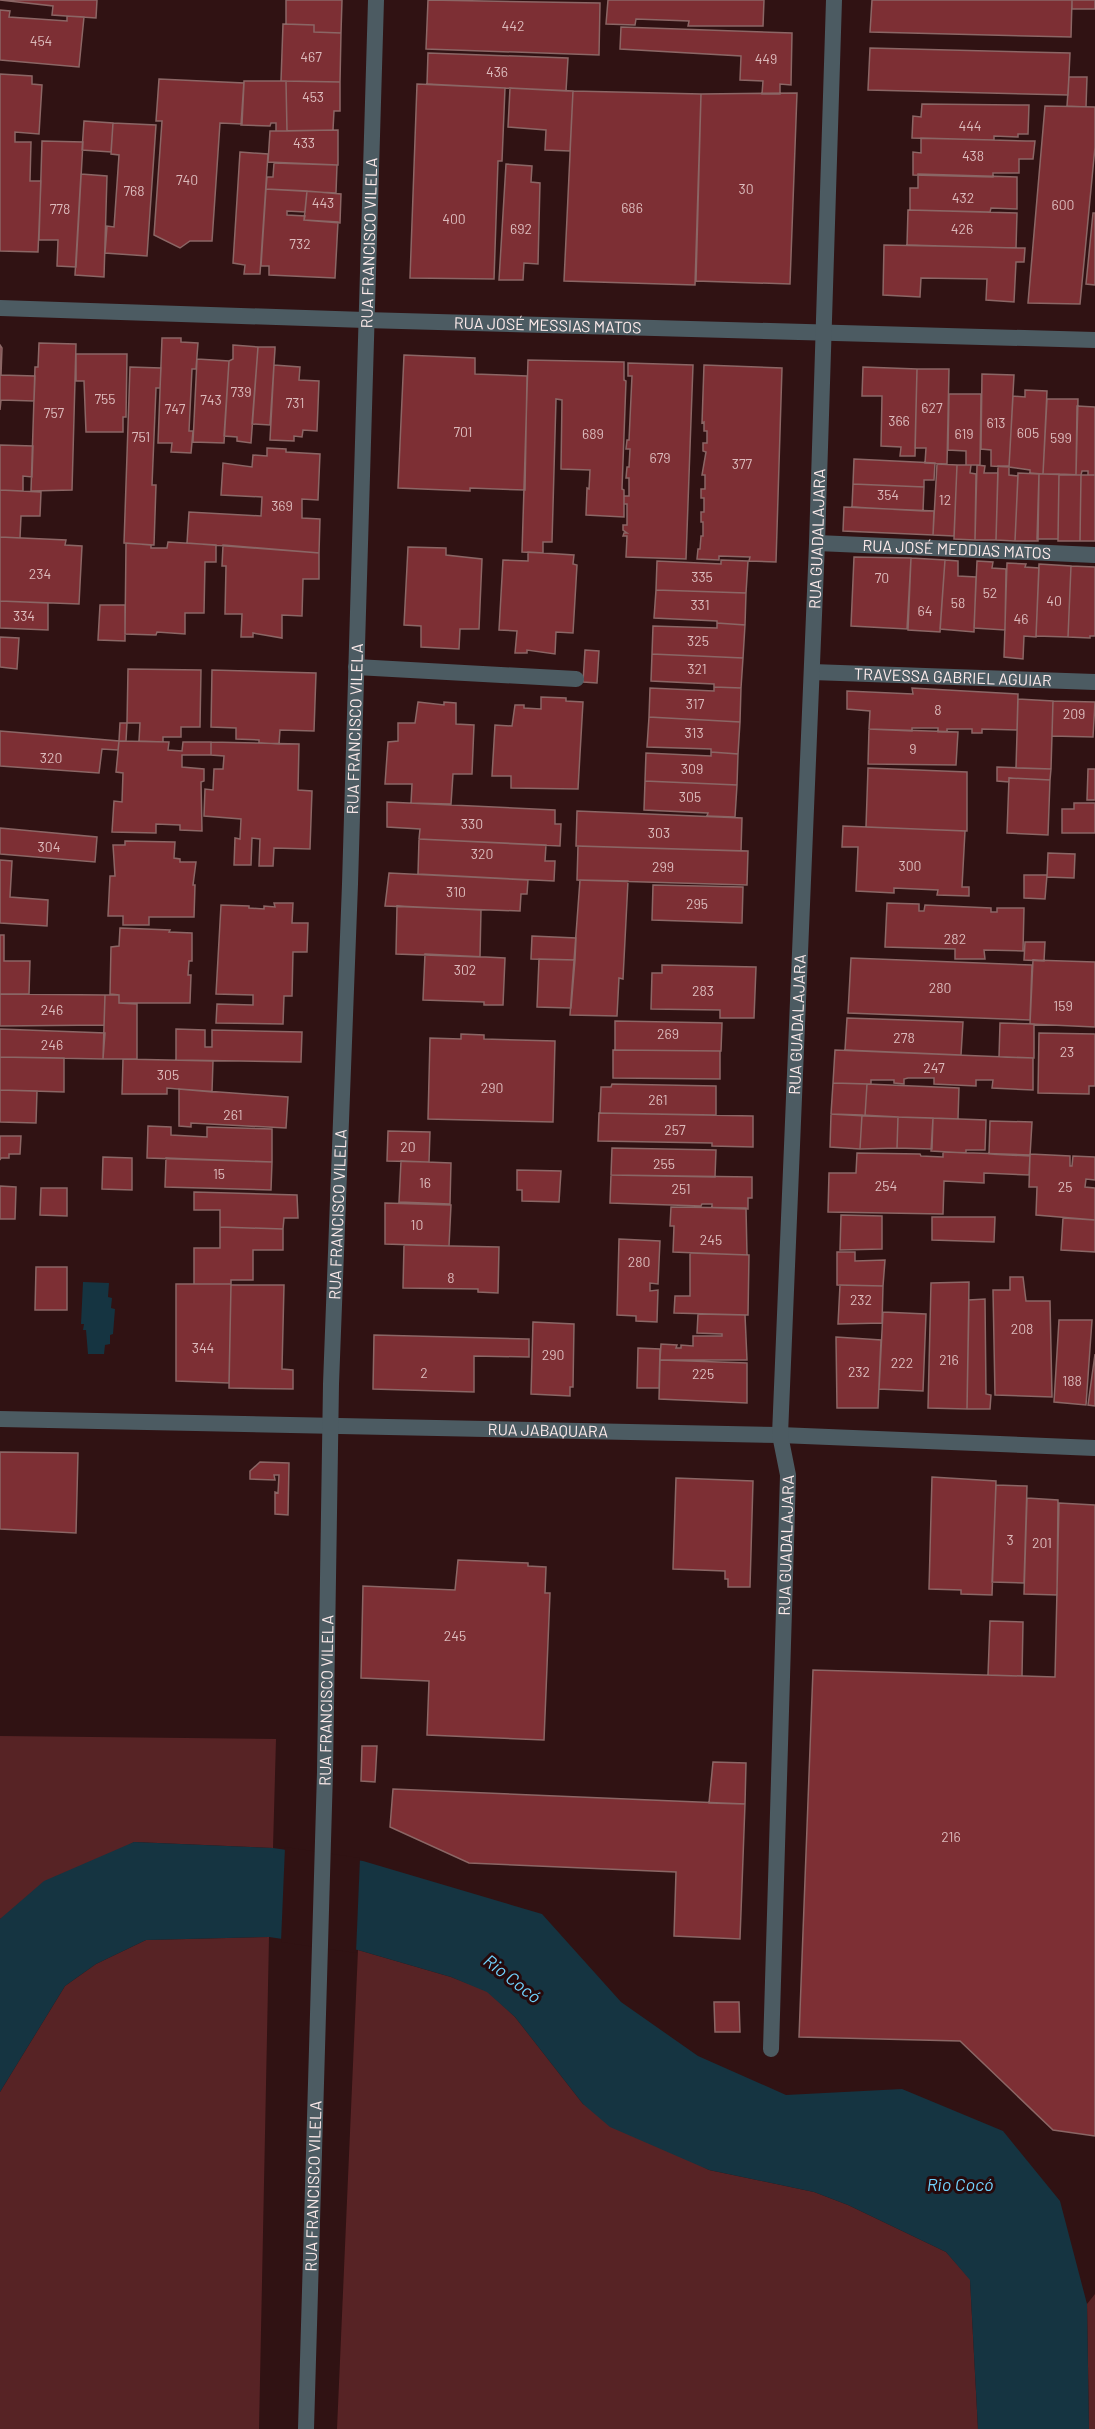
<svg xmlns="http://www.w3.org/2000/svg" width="1095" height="2429" font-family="Barlow,sans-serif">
<rect width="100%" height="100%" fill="#301213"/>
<path fill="#572325" d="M0,1736L276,1739L273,1848L134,1842L0,1919Z
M269,1937L259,2429H0V2092L65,1986L96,1964L146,1940Z
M358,1950L451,1977L487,1991L515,2017L583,2104L709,2170L814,2192L848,2205L946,2252L970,2279L978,2429H337Z
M1095,2294V2429H1089L1087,2304Z"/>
<path fill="#153441" d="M83,1282L109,1283L108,1297L112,1298L111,1308L115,1309L113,1334L110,1335V1344L105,1345L104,1354H88L86,1330H83L84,1324H81Z
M134,1842L273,1848L363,1861L542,1914L621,2002L698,2056L786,2095L902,2089L1003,2131L1060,2201L1087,2304L1089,2429H978L970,2280L946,2252L848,2205L814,2192L709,2170L610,2127L583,2104L515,2017L487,1992L451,1977L358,1950L269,1937L146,1940L96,1964L65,1986L0,2092V1919L44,1881Z"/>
<path fill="#301213" d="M285,1847L360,1858L356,1953L281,1942Z"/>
<path fill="#7d2f34" stroke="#8b6665" stroke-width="1.5" d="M0,0H97L96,18L52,15L53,6Z
M286,0H342L341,33L314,32V25L286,24Z
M428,0L600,3L599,55L426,49Z
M608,0H764L763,26H688L689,21L636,19L635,25L606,24Z
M872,0H1072L1071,37L870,32Z
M1072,0H1095V9H1072Z
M0,10L10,11L9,17L67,21V16L84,17L79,67L0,60Z
M283,24L314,25V32L341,33L340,82L281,81Z
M621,27L792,33L791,85L780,84V94H762L763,81L740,80L741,56L620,49Z
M870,48L1070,53L1068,95L868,90Z
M428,53L568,58L566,91L427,84Z
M0,74L32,76V84L42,85L39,134L15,132V142H31L30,181H41L38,252L0,251Z
M1069,77H1087L1086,107L1067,106Z
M159,79L244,83L242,124L220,123L212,241H190L180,248L154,235L162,121H156Z
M244,81H286L287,131H276V123H271L270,126L241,125Z
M286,81L340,82V111H334L333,130L287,131Z
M417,84L505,88L502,161H498L494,279L410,278Z
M510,88L573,91L570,151L545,150L546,130L508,127Z
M573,91L701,94L695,285L564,281Z
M797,93L790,284L696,281L701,94Z
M922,104L1029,105L1028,134H1018V137L994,136V140L912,138L913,116L921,117Z
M1045,106L1095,107V147L1080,304L1028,303Z
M84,121L113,123L111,152L82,150Z
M113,123L156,125L147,256L105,253L107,226L114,227L119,155L111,154Z
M338,130V165L268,162L270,131Z
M921,138L1026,141H1035L1033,159H1019V173H993V177L913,175V152L921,153Z
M42,141L83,142L76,267L57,266L58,240H39Z
M240,152L268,154L260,274H244L245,265L233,263Z
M274,163L337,165L336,193L266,189L267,177H273Z
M506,164L532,166L531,182L540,183L538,264L524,263L523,280H499Z
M81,174L107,176L104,277L75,275Z
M918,174L1017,177V209L991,208L990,212L910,210V188H918Z
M266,189L307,191L305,212L287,211V215L305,216L304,220L338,222L335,278L269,275V266H261Z
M307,191L341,194L340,223L304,220Z
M908,210L1017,213L1016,248L907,245Z
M1093,213H1095V285L1086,284Z
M884,245L1025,248L1024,262H1016L1014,302L986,300L987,279L921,278L920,297L883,295Z
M162,338H181V342L198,343L196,369H192L189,431H193L191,453L171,452L172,443H158Z
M39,343L76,344L72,490L31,491L35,367H38Z
M0,345L2,348L1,375L35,376L34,401L1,400L0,410Z
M233,345L258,347L251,443L237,441V437L224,436L229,361L233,359Z
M258,347H275V349L270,425L252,424Z
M76,354H127L126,417H123V432H86L84,381H76Z
M404,355L475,358V374L527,376L525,490L470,488V491L398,488Z
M197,359L229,361L224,443L193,442Z
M528,360L624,362V380L626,381L622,489L624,490V517L586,515L587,488L589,489L590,470L561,469L562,400L556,399L552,542H543V553L522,552Z
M628,363L693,365L686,559L626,557L627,536H623L624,533H627L623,530V525H627V504H624V496H629V478H626L627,467H629L630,449H626L627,440H629L632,376H628Z
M274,365L300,367L299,380L319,381L317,431L303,430L302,437L294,436V441L270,440Z
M704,365L782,368L776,562L749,561L750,557L719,556V560L697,559L698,549H700L701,536H703V522H701V512H704V498H701V489H705V475H702L706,452L703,451V443H707V431H704V422L702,423Z
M130,367L161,368L160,388H156L152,485H156L154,545L124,543Z
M863,367L917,369L915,456H900L901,447L881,446L882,396H862Z
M917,369H949L947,464L925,463L926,448H915Z
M982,374L1014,375L1009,467L991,466V450L981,449Z
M1025,390L1047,391L1043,474L1030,473V470L1009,467L1013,396L1025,397Z
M949,394H981L980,465H966V451L948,450Z
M1047,399H1078L1076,475L1043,474Z
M1077,406L1095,407V475H1088V471H1082L1081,475H1076Z
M0,445L33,446L32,477L23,476V491L0,490Z
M267,448L286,449V452L320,454L318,500L302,499V518L320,519L319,553L187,543L189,512L261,516L262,497L221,495L223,463L252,467L253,455L267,456Z
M854,459L935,463L934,480H924V487L853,484Z
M937,464L957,465L954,536L933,535Z
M957,465H971L970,473L976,474L975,540L954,539Z
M977,465L985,466L984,473H998L996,540H975Z
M998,466H1009V475L1018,476L1015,541L996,540Z
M1018,473L1039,474L1038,541H1015Z
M1039,474H1059L1058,539H1037Z
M1059,474L1081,475L1080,541H1058Z
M1081,475H1095V541H1080Z
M853,484L924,487L923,511L852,507Z
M0,490L41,492L40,516H21L20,538L0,537Z
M844,507L934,511L933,535L843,531Z
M0,537L66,540L65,545L82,546L79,604L0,601Z
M168,542L216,545V562H205L204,613H185V634L157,632L156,635L125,634L126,543L151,545V548H167Z
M223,545L319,553V579H303L302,616L282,615V638L253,633V637H241L242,614H225L226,566H222Z
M408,547L446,548V555L482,559L479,629H460L459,649L421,647V626L404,625Z
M528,552L574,555L573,564L577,565L573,633L556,632L555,654L527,650V653H515L517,631L499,630L503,560L528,561Z
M854,557L911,558L907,629L851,626Z
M911,558L945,560L940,632L908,630Z
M721,560L748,561L746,593L656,590L657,561L721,564Z
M945,560L958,561V576L976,577L974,632L940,629Z
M977,561L993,562L992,568L1006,569L1005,630L974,628Z
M1007,563L1026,564L1025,567L1039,568L1036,637L1024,636L1023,659L1004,657Z
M1039,564L1071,566L1068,637L1036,636Z
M1071,566L1095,567V636H1090V638L1068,637Z
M656,590L746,593L745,625L717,623V621L654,618Z
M0,601L48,603V630L0,628Z
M100,605H125V641L98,640Z
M717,623L745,625L743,658L652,654L653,626L717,628Z
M0,637L19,638L17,669L0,667Z
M585,650L599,651L597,683L583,682Z
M652,654L743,658L741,688L714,687V684L651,681Z
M128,669L201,670L200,727H181V737H163V742L139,741L140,723H127Z
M212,670L316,673L314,731L280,730L279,744L262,743H259V740L236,739V728L211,727Z
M714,687L741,688L740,722L649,717L650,688L714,691Z
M912,688L1018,694L1017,730L982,729V733H972V729H947V732H938V728H912V731L869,729L870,711L847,709V691L913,694Z
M541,697L566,698V701L583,702L578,789L511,788V776H492L495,725L512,726L515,705H524V708L541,709Z
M1018,699L1053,701L1051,769L1016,768Z
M1053,701L1095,702L1093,737L1052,736Z
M418,702L444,705V702L456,703V724L474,725L472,774H453L451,804L411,803L412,784H385L388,742L398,741V723H415Z
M649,717L740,722L738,754L711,752V749L647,747Z
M120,723H127L126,741H119Z
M869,729L958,732L956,765L868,764Z
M0,731L119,741L118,750L102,749L99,773L0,766Z
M119,741L169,742L168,750L182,751L183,742H211V755H182V767L204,769V781L201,782L202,831L180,830V825L156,824V833L112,832L114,801L122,802L123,773L116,772Z
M211,742L299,744L298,790L312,791L310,849L274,848L273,866H259L260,839L252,838L251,865H234L235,838L240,839L241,819L204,816L205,789L213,790L214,769H223L224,756L211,755Z
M711,752L738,754L737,785L645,781L646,753L711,756Z
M997,767L1051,769L1050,780L1009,778V782L997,781Z
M868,768L967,772V831L866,827Z
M1088,769H1095V800H1087Z
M1009,778L1050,780L1048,835L1007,833Z
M645,781L737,785L735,817L707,816L708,813L644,810Z
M387,802L555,810V824H561L560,846L419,839L420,829L387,827Z
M1074,803H1095V833H1062V809H1074Z
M577,811L742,818L741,851L576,846Z
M843,826L965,831L962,887H969V896L937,895L938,890L894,888V893L856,891L858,847H842Z
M0,828L97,837L95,862L0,854Z
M419,839L546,845L545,861H555L554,881L418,874Z
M125,841L175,842L174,858L180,859V862H196L193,885H195L194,917H149V925H123V916H108L110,876H115L113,845H125Z
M578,846L748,851L747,885L577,880Z
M1048,853L1075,854L1074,878L1047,877Z
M0,860L12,861L10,897L48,900L47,926L0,923Z
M389,873L528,880L527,894H521L520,911L385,906Z
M1024,875H1047L1045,899L1024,898Z
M580,880L628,881L623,979L619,978L617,1016L570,1015Z
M653,885L743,887L742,923L652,920Z
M274,903H293L292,923H308L307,952H293L292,996H284L283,1024L216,1023L217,1004L253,1005V995L216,994L221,905L249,906V908L264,909V906L275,907Z
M887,903L919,904V911H924L925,905L991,908V912H997V908H1024L1023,951L984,950L985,959H955V949L885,947Z
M397,906L481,910L480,957L396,954Z
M120,928L170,930L169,932L192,933V961H189L188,975H191L190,1003H119V995L110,994L111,947L119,946Z
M0,935H4V961H30L29,994H0Z
M532,936L576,938L575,960L531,959Z
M1025,942H1045L1044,961L1024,960Z
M425,954L505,958L503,1005H484V1002L423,1000Z
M851,958L1032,965L1030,1020L848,1013Z
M539,959L575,960L571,1008L537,1007Z
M1033,960L1095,962V1027L1030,1024Z
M662,965L756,967L754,1018H720V1010L651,1009L652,973H662Z
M0,994L105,995L104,1025L0,1026Z
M105,995H119V1003L137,1004V1059H103Z
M847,1018L963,1022L961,1055L845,1050Z
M615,1021L722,1023L721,1051L615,1050Z
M1000,1023L1034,1024V1058L999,1057Z
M0,1029L105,1033L103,1059L0,1057Z
M176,1029L205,1030V1047H212V1030L302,1032L301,1062L176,1060Z
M1039,1033L1095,1034V1086H1089V1094L1038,1093Z
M461,1034L484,1035V1039L555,1041L553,1122L428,1119L430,1038L461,1039Z
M613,1050L720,1051V1079L613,1078Z
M835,1050L1033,1058V1090L992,1088L993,1080H976V1086L934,1084V1078H908L904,1079V1084L894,1083V1080H871V1084L833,1083Z
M0,1057L64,1058V1092L0,1090Z
M123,1059L213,1061L212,1092L167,1088V1094H122Z
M833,1083L867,1084L865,1116L831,1114Z
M612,1084L716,1086V1115L600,1113L601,1087H611Z
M867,1084L959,1088L958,1119L865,1116Z
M179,1089L288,1097L286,1128L191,1123V1127L179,1126Z
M0,1090L37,1091L36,1123L0,1122Z
M599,1113L753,1116V1147L712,1146V1143L598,1141Z
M831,1114L862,1115L860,1149L830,1147Z
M862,1115L898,1117L897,1148L860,1149Z
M898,1117L933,1118L932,1149L897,1148Z
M933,1118L986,1120L985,1150H966V1153L931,1151Z
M990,1121L1032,1122L1030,1156L989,1154Z
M148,1126L171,1127V1135L207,1137V1127L272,1129V1162L147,1158Z
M388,1131L430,1132L429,1162L387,1161Z
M0,1136H21L20,1154H9V1158H1L0,1160Z
M612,1148L716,1150L715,1177L611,1175Z
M943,1152L1030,1155L1029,1175L984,1173V1183L944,1181L943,1214L828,1212L829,1173H856L857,1153L920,1154L921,1156L943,1157Z
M1030,1154L1070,1156V1166H1072L1073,1156L1095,1157V1180L1086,1179L1085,1187L1095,1188V1220L1036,1215L1037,1187H1029Z
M103,1157L132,1158V1190L102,1189Z
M166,1158L272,1162L271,1190L165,1187Z
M401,1161L451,1163L450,1204L399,1202Z
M517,1170L561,1171L559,1202L522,1201V1190H517Z
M611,1175L752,1177V1198H748V1209L712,1208V1204H702L701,1206L610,1203Z
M0,1186L16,1187L15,1219H0Z
M41,1188H67V1216L40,1215Z
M194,1192L297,1195L298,1218H284L283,1229L220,1227V1210H194Z
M385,1203L451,1205L449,1246L385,1244Z
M671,1207L746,1208L747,1255L673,1252L674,1226H670Z
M841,1215L882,1216V1249L840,1250Z
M932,1217H995L994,1242L932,1240Z
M1063,1218L1095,1220V1252L1061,1250Z
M220,1227L283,1229V1250H253V1280H231V1284H194V1248H220Z
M619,1239L660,1241L658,1284L650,1283V1291L658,1290L657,1322L636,1321V1316L617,1315Z
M404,1245L499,1247L498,1293L478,1292V1289L403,1288Z
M837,1252H855V1261L885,1260L883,1286L837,1285Z
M690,1253L749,1255L748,1315L674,1313L675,1296H690Z
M36,1267H67V1310H35Z
M1010,1277H1023L1026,1301H1050L1052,1397L995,1395L993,1290H1010Z
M969,1282L967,1409L928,1408L931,1283Z
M176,1284H231L229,1383L176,1381Z
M231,1285H284L282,1369L293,1370V1389L229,1388Z
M840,1285L883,1286L882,1323L838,1324Z
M985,1299L986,1394L991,1395L990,1409H967L969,1300Z
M883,1312L926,1314L923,1391L879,1389Z
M698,1314L745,1315L747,1360H660L661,1344L677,1345L676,1348H681V1345L693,1346V1336H722V1334L697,1333Z
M1059,1320H1092L1086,1405L1054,1402Z
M533,1322L574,1324L573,1387H570V1396L531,1394Z
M374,1335L527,1339H529V1357L474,1356V1392L373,1389Z
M836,1337L881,1340L878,1408H837Z
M638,1348L660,1349L659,1388H637Z
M1095,1354V1406L1088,1405Z
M660,1360L747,1363V1403L659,1399Z
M0,1452L78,1453L76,1533L0,1529Z
M260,1462L289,1463L288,1515L275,1514V1492L278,1493L279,1475H274L275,1480L250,1479V1471Z
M932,1477L996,1481L992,1595L961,1594V1590L929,1589Z
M676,1478L753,1481L750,1587H728V1579H725V1571L673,1569Z
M996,1485L1027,1486L1024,1583L992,1582Z
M1027,1498L1058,1500L1057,1595L1024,1594Z
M1059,1503L1095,1505V2136L1053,2130L960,2041L799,2037L813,1670L1055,1677Z
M458,1560L528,1563V1566L546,1567L545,1593H550L544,1740L427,1735L429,1681L361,1678L363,1586L455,1590Z
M990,1621L1023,1622L1022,1676L988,1675Z
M362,1746H377L375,1782L361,1781Z
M713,1762L746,1763L745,1804L709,1803Z
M393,1789L745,1804L740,1939L674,1936L676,1872L469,1863L390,1827Z
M714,2002H739L740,2032H715Z"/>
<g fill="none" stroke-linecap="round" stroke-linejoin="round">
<g stroke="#4c5b62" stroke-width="16">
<path id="s1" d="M0,308L365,320L1095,340"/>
<path id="s2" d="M817,543L1095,555"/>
<path d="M356,667L576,679"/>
<path id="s3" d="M812,672L1095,682"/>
<path id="s4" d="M0,1419L780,1435L1095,1448"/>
<path id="s5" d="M771,2049L788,1475L780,1435L817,543L834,0"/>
</g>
<path stroke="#4c5b62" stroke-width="16" id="s6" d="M306,2429L325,1772L331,1384L350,884L376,0"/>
</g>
<g text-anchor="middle" stroke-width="6" stroke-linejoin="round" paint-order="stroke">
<g font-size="14" fill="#dcbbbc">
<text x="513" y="31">442</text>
<text x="41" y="46">454</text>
<text x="311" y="62">467</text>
<text x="766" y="64">449</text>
<text x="497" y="77">436</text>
<text x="313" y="102">453</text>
<text x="970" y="131">444</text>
<text x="304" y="148">433</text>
<text x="973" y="161">438</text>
<text x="187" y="185">740</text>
<text x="746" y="194">30</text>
<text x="134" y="196">768</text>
<text x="963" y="203">432</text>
<text x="323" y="208">443</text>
<text x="1063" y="210">600</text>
<text x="632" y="213">686</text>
<text x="60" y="214">778</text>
<text x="454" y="224">400</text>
<text x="521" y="234">692</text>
<text x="962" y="234">426</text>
<text x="300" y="249">732</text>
<text x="241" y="397">739</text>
<text x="105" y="404">755</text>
<text x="211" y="405">743</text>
<text x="295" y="408">731</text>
<text x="932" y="413">627</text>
<text x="175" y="414">747</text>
<text x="54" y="418">757</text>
<text x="899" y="426">366</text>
<text x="996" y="428">613</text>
<text x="463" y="437">701</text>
<text x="1028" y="438">605</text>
<text x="593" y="439">689</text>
<text x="964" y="439">619</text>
<text x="141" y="442">751</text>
<text x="1061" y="443">599</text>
<text x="660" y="463">679</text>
<text x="742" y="469">377</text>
<text x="888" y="500">354</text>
<text x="945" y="505">12</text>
<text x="282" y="511">369</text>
<text x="40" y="579">234</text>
<text x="702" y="582">335</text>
<text x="882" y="583">70</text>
<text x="990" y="598">52</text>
<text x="1054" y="606">40</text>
<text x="958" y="608">58</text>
<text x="700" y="610">331</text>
<text x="925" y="616">64</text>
<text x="24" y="621">334</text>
<text x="1021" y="624">46</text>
<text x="698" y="646">325</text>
<text x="697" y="674">321</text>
<text x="695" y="709">317</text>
<text x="938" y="715">8</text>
<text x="1074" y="719">209</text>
<text x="694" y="738">313</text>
<text x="913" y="754">9</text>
<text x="51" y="763">320</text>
<text x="692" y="774">309</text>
<text x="690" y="802">305</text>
<text x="472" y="829">330</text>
<text x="659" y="838">303</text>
<text x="49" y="852">304</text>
<text x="482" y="859">320</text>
<text x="910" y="871">300</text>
<text x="663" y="872">299</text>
<text x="456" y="897">310</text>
<text x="697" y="909">295</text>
<text x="955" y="944">282</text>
<text x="465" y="975">302</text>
<text x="940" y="993">280</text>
<text x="703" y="996">283</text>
<text x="1063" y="1011">159</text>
<text x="52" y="1015">246</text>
<text x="668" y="1039">269</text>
<text x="904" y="1043">278</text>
<text x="52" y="1050">246</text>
<text x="1067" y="1057">23</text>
<text x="934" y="1073">247</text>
<text x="168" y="1080">305</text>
<text x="492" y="1093">290</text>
<text x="658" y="1105">261</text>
<text x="233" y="1120">261</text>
<text x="675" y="1135">257</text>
<text x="408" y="1152">20</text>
<text x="664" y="1169">255</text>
<text x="219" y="1179">15</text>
<text x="425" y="1188">16</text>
<text x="886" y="1191">254</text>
<text x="1065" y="1192">25</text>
<text x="681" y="1194">251</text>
<text x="417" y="1230">10</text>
<text x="711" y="1245">245</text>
<text x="639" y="1267">280</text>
<text x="451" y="1283">8</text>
<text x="861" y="1305">232</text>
<text x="1022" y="1334">208</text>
<text x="203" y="1353">344</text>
<text x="553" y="1360">290</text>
<text x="949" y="1365">216</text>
<text x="902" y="1368">222</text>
<text x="859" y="1377">232</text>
<text x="424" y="1378">2</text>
<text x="703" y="1379">225</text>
<text x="1072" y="1386">188</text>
<text x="1010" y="1545">3</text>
<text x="1042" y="1548">201</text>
<text x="455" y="1641">245</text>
<text x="951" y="1842">216</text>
</g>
<g font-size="16" fill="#fceaea" stroke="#26090b">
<text dy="6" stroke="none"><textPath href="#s6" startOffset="2187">RUA FRANCISCO VILELA</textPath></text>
<text dy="6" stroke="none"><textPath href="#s1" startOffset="548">RUA JOSÉ MESSIAS MATOS</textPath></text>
<text dy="6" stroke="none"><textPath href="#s5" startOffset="1512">RUA GUADALAJARA</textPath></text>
<text dy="6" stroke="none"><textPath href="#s2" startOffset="140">RUA JOSÉ MEDDIAS MATOS</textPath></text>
<text dy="6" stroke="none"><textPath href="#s3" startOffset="141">TRAVESSA GABRIEL AGUIAR</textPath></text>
<text dy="6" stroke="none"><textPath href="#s6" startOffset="1701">RUA FRANCISCO VILELA</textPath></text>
<text dy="6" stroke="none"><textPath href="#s5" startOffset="1026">RUA GUADALAJARA</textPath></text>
<text dy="6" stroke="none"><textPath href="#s6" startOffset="1215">RUA FRANCISCO VILELA</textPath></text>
<text dy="6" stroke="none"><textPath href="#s4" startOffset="548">RUA JABAQUARA</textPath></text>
<text dy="6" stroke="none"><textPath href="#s5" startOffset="504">RUA GUADALAJARA</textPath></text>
<text dy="6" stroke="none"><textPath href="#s6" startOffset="729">RUA FRANCISCO VILELA</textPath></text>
<text dy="6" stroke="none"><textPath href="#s6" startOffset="243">RUA FRANCISCO VILELA</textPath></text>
</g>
<g font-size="18" font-style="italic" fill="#71d4ff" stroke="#26090b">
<text transform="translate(512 1979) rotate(38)" y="6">Rio Cocó</text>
<text x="960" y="2191">Rio Cocó</text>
</g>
</g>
</svg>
